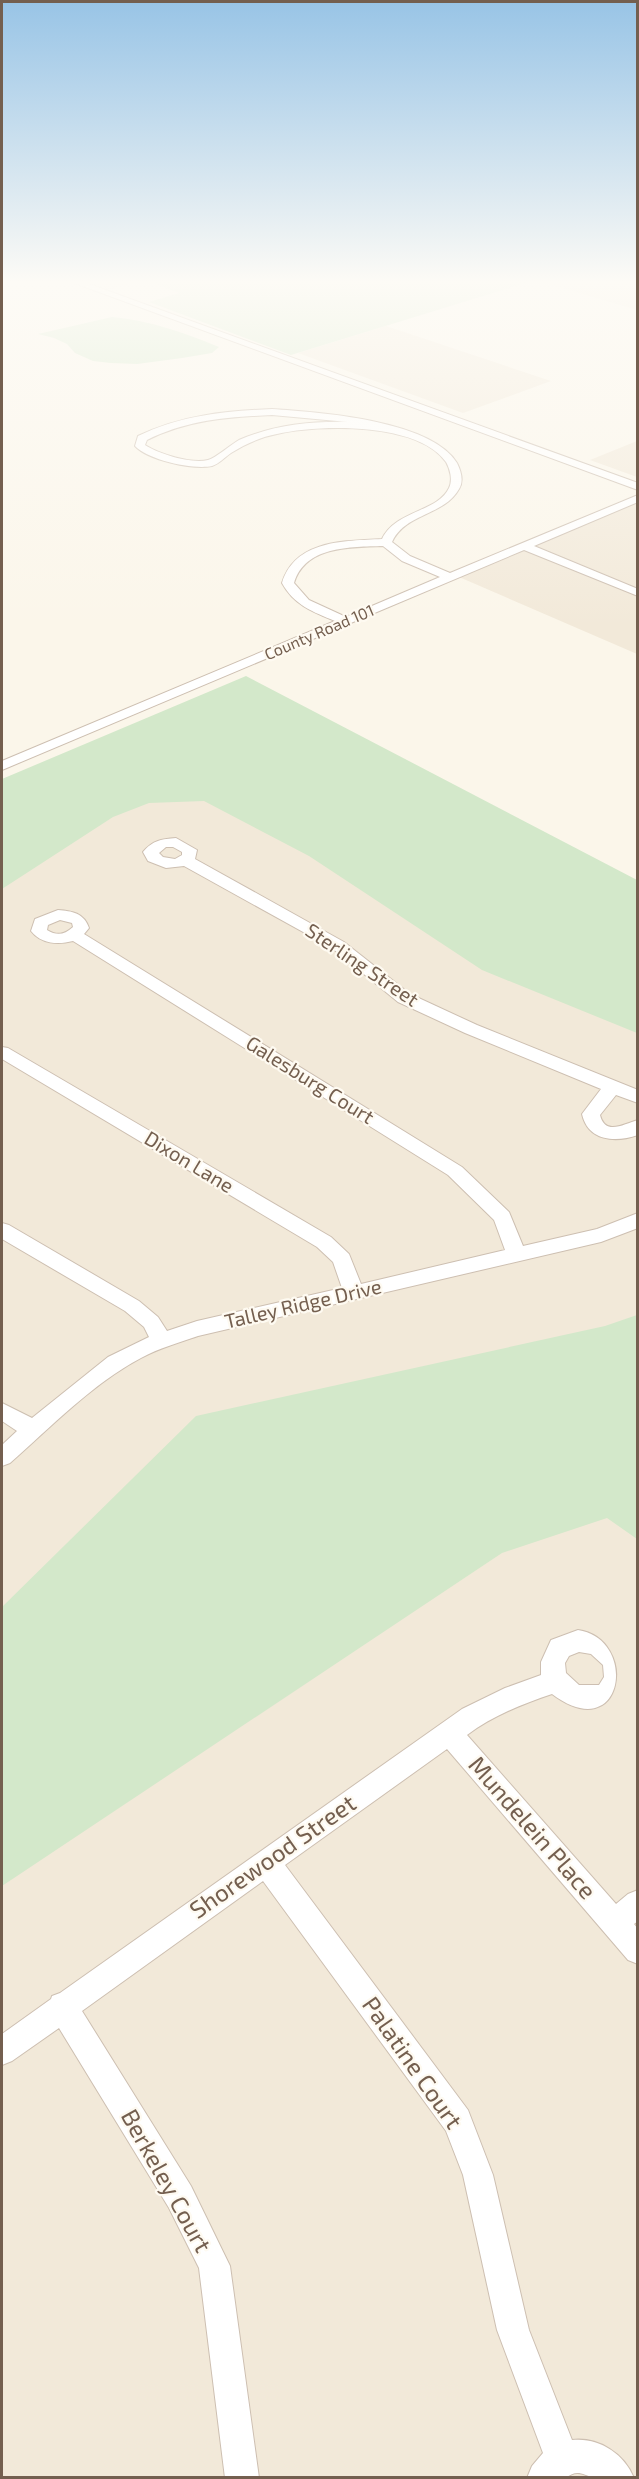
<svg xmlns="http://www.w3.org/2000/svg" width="639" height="2479" font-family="'Exo 2',sans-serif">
<rect width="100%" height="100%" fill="#fbf6ea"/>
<path fill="#f2e9d9" d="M68,280H144L100,292Z
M534,280L637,281V310L535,280Z
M386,326L551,381L463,413L298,353Z
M637,441V477L590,460Z
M637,501V654L459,577Z
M156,776L637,980V2477H2V889Z"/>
<path fill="#d3e8ca" d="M145,280H535L291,355L149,302L179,293Z
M112,317C152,321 182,332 219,347L212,353L182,358L137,364L111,363L93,361L75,353L67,344L54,338L38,334Z
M246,676L637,880V1033L482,970L309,856L204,801L149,803L113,817L2,889V779Z
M637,1315V1539L607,1518L502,1553L2,1886V1607L196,1416L605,1326Z"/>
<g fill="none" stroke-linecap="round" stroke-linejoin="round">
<g stroke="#cdbfb1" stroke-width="2">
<path id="minor" d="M66,280H78L638,483V490Z
M272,409C318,412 431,420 457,463C461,471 464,481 459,489C444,516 405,513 392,542L410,556L450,573L638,495V502L534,546L638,589V596L524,550L2,770V761L335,621C313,612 294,605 282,583C295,540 344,541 382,539C396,510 438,512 449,488C453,480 450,469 446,462C418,422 319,424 277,434C261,437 245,444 231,453C225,457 219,464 212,466C193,470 148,460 135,446L138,436C182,415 225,411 272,409ZM272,415L348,422C311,421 274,425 239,440C230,445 216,458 208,460C191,464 159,454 145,445L147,440C187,420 227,417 272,415ZM383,546L402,561L440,577L346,617L309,600L294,583C305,546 350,547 383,546Z
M176,838L197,850L195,859L344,942L410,994L477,1025L638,1090V1103L616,1095L600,1115C605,1136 624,1124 638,1120V1135C615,1143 588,1141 582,1114L601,1089L465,1033L398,1002L332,948L184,866L166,868L148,861L143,852C153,840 162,839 176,838ZM166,847H173L182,852V855L175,859L163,857L159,853Z
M58,910C72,911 84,913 89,928L84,934L462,1167L509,1212L523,1246L597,1229L638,1213V1228L601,1242L198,1336C178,1343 159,1348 141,1358C92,1384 51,1427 10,1463L2,1466V1445L17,1431L2,1421V1403L32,1418L108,1357L149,1337L144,1327L125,1311L2,1239V1223L9,1225L139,1301L158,1317L167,1331L197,1321L342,1288L333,1262L317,1247L2,1059V1047L8,1048L331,1237L349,1254L361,1284L505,1250L494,1220L448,1175L73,941C58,945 41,944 31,931L35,919ZM60,920L72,923L73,927C64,935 57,936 47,930L48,925Z
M578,1630C639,1639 624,1748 552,1694C522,1704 492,1716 467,1735L616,1904L628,1894L638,1890V1921L634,1924L638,1929V1964L628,1960L447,1749L285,1865L468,2110L493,2175L529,2330L572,2440C598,2437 624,2453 634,2478C622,2478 605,2479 594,2478C583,2474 576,2469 566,2478H527L532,2466L543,2453L497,2330L463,2175L446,2131L263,1881L82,2011L191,2186L230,2266L259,2478H225L199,2268L169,2208L59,2028L12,2061L2,2065V2034L51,1999L52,1996L60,1993L462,1709L505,1688L541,1675V1662L551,1640ZM579,1652L591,1654L603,1665L604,1677L599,1685H579L566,1673L565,1663L569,1656Z"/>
</g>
<use href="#minor" fill="#fff" fill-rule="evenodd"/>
</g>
<linearGradient id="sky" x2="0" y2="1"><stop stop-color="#98c4e6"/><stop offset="0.45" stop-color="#fdfbf6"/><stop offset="1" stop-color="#fdfbf6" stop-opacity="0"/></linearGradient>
<rect width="639" height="627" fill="url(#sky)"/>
<g text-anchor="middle" stroke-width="4.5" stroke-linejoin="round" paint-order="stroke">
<g font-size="16" fill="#745f4f" stroke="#fefaf1">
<text transform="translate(319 632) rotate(-23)" y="6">County Road 101</text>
</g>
<g font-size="20" fill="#745f4f" stroke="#fefaf1">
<text transform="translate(362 965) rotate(34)" y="7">Sterling Street</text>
<text transform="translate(310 1080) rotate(32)" y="7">Galesburg Court</text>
<text transform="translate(189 1162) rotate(31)" y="7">Dixon Lane</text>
<text transform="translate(303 1304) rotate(-13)" y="7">Talley Ridge Drive</text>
</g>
<g font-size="24" fill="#745f4f" stroke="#fefaf1">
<text transform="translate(532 1828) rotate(49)" y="8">Mundelein Place</text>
<text transform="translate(273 1857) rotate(-35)" y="8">Shorewood Street</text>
<text transform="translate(412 2063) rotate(55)" y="8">Palatine Court</text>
<text transform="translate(166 2181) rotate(61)" y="8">Berkeley Court</text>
</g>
</g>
<rect width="639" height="2479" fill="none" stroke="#745f4f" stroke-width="6"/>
</svg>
